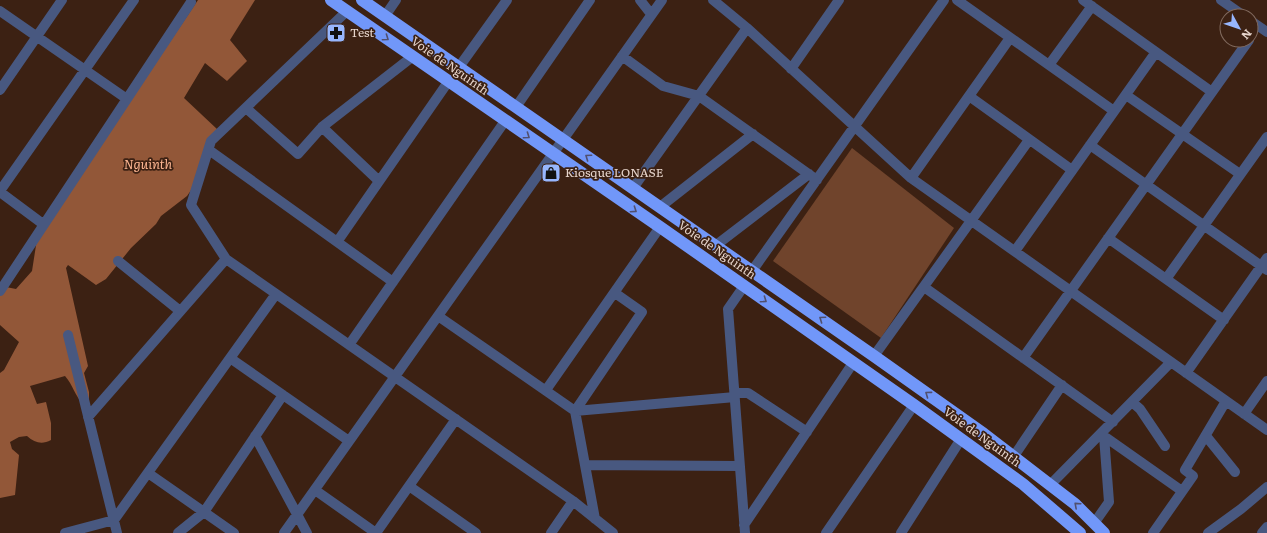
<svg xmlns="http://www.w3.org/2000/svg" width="1267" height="533" font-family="Literata,serif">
<rect width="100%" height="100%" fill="#3c2113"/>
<path fill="#70442c" d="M852,148L954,228L881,338L773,261Z"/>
<path fill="#925738" d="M198,0H255L230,40L247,61L227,81L205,63L184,98L218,130L194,186L187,196L161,216L156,224L131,248L106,279L96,285L68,265L66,268L88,366L84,373L89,392V403L83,404C75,396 73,385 65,376L30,386L37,404L46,402L51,423V440C42,445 35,443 27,436L19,437L10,442L12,449L19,455L15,495L0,498V373L4,370L19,342L0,325V296L6,287L16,289L32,271L37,239Z"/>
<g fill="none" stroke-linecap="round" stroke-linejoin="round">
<path stroke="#485880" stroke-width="10" d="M640,0L651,14
M713,0L747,28L911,178L1267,430
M957,0L1114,111
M1083,0L1212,92
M1221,0L1244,16
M0,11L127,99
M347,11L211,141L191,205L226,259L573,501L613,533
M385,16L396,0
M1251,21L1267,32
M622,56L663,86L699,96L817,180
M1049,65L1092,6
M459,67L507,0
M791,69L839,0
M0,90L62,0
M1126,95L1240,174
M969,96L1072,170
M516,107L590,0
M246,108L298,154L322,127L412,57
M322,127L379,181
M1090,145L1267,270
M209,150L393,282
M911,178L1010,38
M633,188L747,28
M0,191L134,0
M0,192L43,224
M660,207L753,134
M1108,238L1224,320
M337,242L448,82
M715,246L809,174
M1015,251L1156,52
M118,261L180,311
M752,271L944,0
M1166,279L1267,137
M744,286L728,309L745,533
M924,287L1113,422
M0,291L191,2
M438,316L575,411L735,397
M68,335L117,533
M349,345L505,121
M874,356L1029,140
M230,358L349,441
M1023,358L1249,40
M1186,373L1267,258
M546,390L660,227
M735,393H748L807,432
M1132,402L1140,409L1165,446
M1244,414L1267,381
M88,417L226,259
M1101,434L1182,491
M255,436L307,533
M1206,436L1235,472
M1014,456L1062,385
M585,465L740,466
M148,473L234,533
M1051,484L1171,362
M409,486L476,533
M315,490L376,533
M595,519L575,411L642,312L615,293
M1095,522L1109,502L1104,436
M744,525L853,363
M65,533L114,520L276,294
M178,533L204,512L283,395
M284,533L662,0
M376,533L456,419
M551,533L573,501
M826,533L914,405
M901,533L961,439
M1153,533L1193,476L1185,470L1226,401
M1208,533L1241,509L1267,487
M1262,533L1267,527"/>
<path stroke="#7197f9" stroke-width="12" d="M331,0L660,227L914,405L1023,484L1080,533
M362,0L874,356L984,434L1075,504L1104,533"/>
</g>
<defs><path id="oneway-chevron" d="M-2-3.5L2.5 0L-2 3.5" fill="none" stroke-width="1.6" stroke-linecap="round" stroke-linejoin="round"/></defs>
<g stroke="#51506f">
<use href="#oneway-chevron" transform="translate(386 38) rotate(35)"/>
<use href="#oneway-chevron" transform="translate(527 136) rotate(35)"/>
<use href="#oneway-chevron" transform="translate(588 157) rotate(-145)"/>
<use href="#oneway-chevron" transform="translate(634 210) rotate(34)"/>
<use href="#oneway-chevron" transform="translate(764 300) rotate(35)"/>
<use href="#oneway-chevron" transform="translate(822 319) rotate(-145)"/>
<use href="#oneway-chevron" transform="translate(928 394) rotate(-144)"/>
<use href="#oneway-chevron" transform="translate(1077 505) rotate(-138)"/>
</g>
<defs>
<g id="pharmacy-square" transform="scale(1)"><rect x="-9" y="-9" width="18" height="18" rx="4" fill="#97b6fd" stroke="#3c2113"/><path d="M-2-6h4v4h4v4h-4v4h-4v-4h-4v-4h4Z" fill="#111"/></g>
<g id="shop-square" transform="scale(1)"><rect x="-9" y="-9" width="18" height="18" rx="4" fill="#97b6fd" stroke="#3c2113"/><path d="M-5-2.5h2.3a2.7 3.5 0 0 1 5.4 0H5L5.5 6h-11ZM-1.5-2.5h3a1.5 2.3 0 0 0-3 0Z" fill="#111"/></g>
</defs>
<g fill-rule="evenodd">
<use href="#pharmacy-square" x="336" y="33"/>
<use href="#shop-square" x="551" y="173"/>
</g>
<g text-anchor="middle" stroke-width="3.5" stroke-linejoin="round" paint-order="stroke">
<g font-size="12" fill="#e6d4cb" stroke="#3c2113" text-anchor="start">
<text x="350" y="37">Test</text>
<text x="565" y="177">Kiosque LONASE</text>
</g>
<g font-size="12" fill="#e6d4cb" stroke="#3c2113">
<text transform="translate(450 66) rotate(35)" y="4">Voie de Nguinth</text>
<text transform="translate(717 250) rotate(35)" y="4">Voie de Nguinth</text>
<text transform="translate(982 437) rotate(36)" y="4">Voie de Nguinth</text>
</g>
<g font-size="13" font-style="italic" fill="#fcb591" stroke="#3c2113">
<text x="148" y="169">Nguinth</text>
</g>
</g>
<g transform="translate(1239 28) rotate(130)"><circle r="19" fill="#3c2113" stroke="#80695d"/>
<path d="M0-3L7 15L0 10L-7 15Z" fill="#97b6fd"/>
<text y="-6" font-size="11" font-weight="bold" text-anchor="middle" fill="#e6d4cb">N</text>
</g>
</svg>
